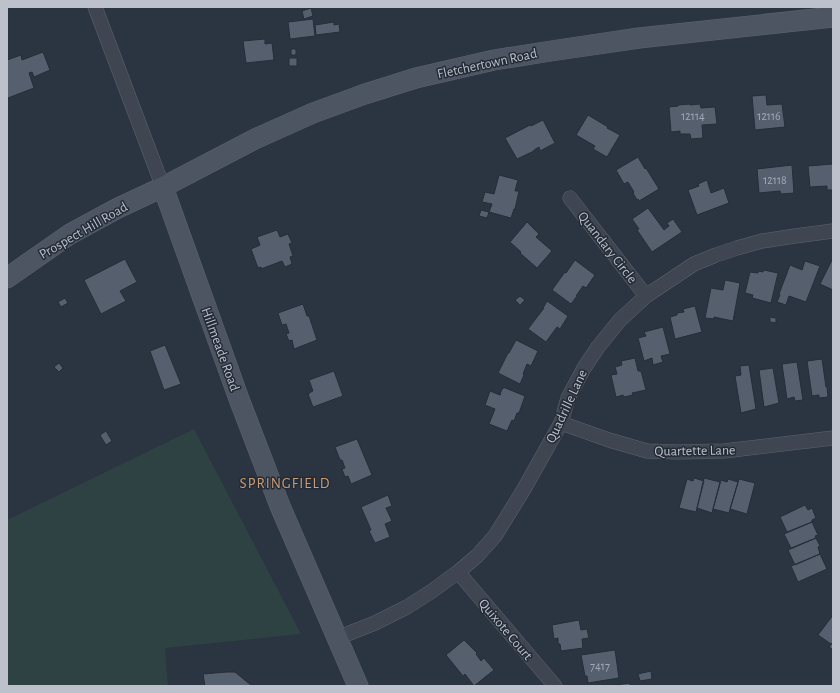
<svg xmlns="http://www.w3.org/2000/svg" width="840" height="693" font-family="'Alegreya Sans',sans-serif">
<rect width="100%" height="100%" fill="#2b3441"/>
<path fill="#2e4143" d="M194,429L301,634L165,648L168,686H7V520Z"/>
<path fill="#565f6e" stroke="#252d38" d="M311,8L313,16L304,19L302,11Z
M313,19L315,36L290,39L288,22Z
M334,22V25L339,24L340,32L316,35L315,25Z
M265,39V44L272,43L274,60L246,63L243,41Z
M291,49H296V55H291Z
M43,52L50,70L34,77L32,72L29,73L34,88L8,98L7,95V60L21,55L22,60Z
M289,58H297V66H289Z
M766,95L767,105L782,104L785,127L755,130L752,96Z
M690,104V105L700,104L701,108L715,107L717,124L702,125L703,138L691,139L690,134H680V131L671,132L669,107L678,106V105Z
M588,115L608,127L607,128L620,135L607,157L593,149L595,146L576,135Z
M543,120L555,143L540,151L539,147L534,150V151L517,159L505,138L530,125L531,126Z
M638,157L645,169L646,168L659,189L639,201L638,199L637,200L633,193L634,192L628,182L624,184L616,170Z
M833,164V190H827V186L810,187L808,166Z
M792,165L794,193L781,194L780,191L759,193L757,169Z
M499,175L518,180L515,191H519L515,209H514L511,218L489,212L492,204L482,202L485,192L494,194Z
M707,180L711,193L724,188L729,203L697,215L688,190L699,186L698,184Z
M648,208L664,230L669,226L667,223L673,219L682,232L652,252L637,230L639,229L632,219Z
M481,210L489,212L487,218L479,216Z
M527,222L539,234L536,237L552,251L537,268L520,253L521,252L510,242Z
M277,230L280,237L288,234L292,243L289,244L293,256L290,257L292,264L285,267L282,261L261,269V267L258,268L251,249L260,245L257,237Z
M125,259L137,282L120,291L126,301L101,314L84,280Z
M575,260L595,275L586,288L583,286L576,296H577L571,304L552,290L565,272L566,273Z
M832,260H833V290L820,284Z
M805,261L820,266L806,302L789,296L786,305L777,302L780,295L779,294L790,265L802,270Z
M764,270L778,273L771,303L752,298L753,295L745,293L750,272L758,273V271L763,272Z
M725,280L740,283L733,321L714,317V319L705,318L711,288L723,290Z
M520,296L525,300L520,305L515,300Z
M65,298L68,303L61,307L58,302Z
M547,301L568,316L560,329L557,327L546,342L528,329L544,308H543Z
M303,304L307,316H309L317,340L294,349L292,340L289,341L286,334L289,333L286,324L282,325L278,313Z
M695,306L702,332L675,339L670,317L677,315V313L684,312L683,309Z
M770,317L776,318V323L770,322Z
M663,327L670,354L661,356L663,362L653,365L652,358L644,361L638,338L646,336L644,332Z
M516,340L538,351L531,366L527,364L523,374L524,375L520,384L498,373L508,353H509Z
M165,345L181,384L164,390L150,351Z
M635,358L638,371H641L646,390L632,393L633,395L624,397L623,395L616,397L611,375L617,374L615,367L622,365L621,361Z
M822,359L826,387H827L828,397L819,398V395L812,396L807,361Z
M797,362L803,400L795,401L794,397L787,399L782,364Z
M59,363L63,368L59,372L54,367Z
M749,365L756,409L741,413L735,376L741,375L740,366Z
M773,368L779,403L764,407L759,370Z
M334,371L343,396L313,407L308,394H309V393L313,391L309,380Z
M503,387L525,396L519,413H517L514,421L512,420L507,431L489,424L495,409L485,405L490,391L500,395L501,394H500L502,389H503Z
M106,431L112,441L106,445L100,435Z
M357,439L372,475L351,484L348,476L345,477L342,469L345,468L342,460H340L335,447Z
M694,478L704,481L696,512L679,508L687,479L693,481Z
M704,478L720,482L712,513L697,508Z
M728,479L738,482L729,513L713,509L721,480L727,482Z
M739,479L755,483L747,514L730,509Z
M388,495L392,506L386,508L392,521L385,524L390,537L375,543L369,531L371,530L361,507Z
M805,505L808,510L812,508L816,518L812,520V522L787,532L780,517Z
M812,522L818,535L815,536L816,538L791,548L784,534Z
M816,538L820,546L818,547L820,554L795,565L788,550Z
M820,554L827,569L798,582L791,566Z
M833,615V642L831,644L818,635Z
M579,620L581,630L587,629L589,638L582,639L583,648L561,651L560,644H558V638L554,639L552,625Z
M464,640L477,653L476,654L481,661L484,658L494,670L474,686L465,674L463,676L446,655Z
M833,642V650L829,647Z
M615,650L619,678L588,683L587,676H585L581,655Z
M651,671L652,679L640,681L638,674Z
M227,672H235L252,686H205L203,674Z
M630,683V686H608Z"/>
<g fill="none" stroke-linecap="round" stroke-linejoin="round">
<g stroke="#5d646e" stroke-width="15">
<path id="street" d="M95,7L163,187
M570,198L646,296
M561,423L609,440L647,451L678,452L724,451L833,438
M458,572L555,686
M337,638L375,623L407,607L432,591L458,572L477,556L495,536L524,489L561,423L568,398L584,368L598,347L620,320L646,296L694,264L716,255L737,248L762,241L795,236L833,231"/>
</g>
<g stroke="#5d646e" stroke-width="21">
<path id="secondary" d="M163,187L239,399L280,506L358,686
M7,278L70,234L118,208L163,187L255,139L313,113L365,94L416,78L494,60L551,51L639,38L833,17"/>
</g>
<use href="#street" stroke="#3f4651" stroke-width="14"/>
<use href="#secondary" stroke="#4d5563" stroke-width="20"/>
</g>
<g text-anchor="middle" stroke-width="3" stroke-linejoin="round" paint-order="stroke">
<g font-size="12" fill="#a2a8b4">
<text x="693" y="120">12114</text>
<text x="769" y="120">12116</text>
<text x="775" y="184">12118</text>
<text x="600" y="670">7417</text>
</g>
<g font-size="14" fill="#bcc1cb" stroke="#232b36">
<text transform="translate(487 63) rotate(-12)" y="5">Fletchertown Road</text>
<text transform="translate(83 230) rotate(-30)" y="5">Prospect Hill Road</text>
<text transform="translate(608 247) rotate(52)" y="5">Quandary Circle</text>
<text transform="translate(221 349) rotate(70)" y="5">Hillmeade Road</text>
<text transform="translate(566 406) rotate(-65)" y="5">Quadrille Lane</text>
<text transform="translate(695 450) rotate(-1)" y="5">Quartette Lane</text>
<text transform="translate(506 629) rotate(50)" y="5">Quixote Court</text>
</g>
<g font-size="15" letter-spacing="1" fill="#ca9d77" stroke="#232b36">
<text x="285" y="488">SPRINGFIELD</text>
</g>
</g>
<rect width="840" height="693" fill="none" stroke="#bcc1cb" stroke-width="16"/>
</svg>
